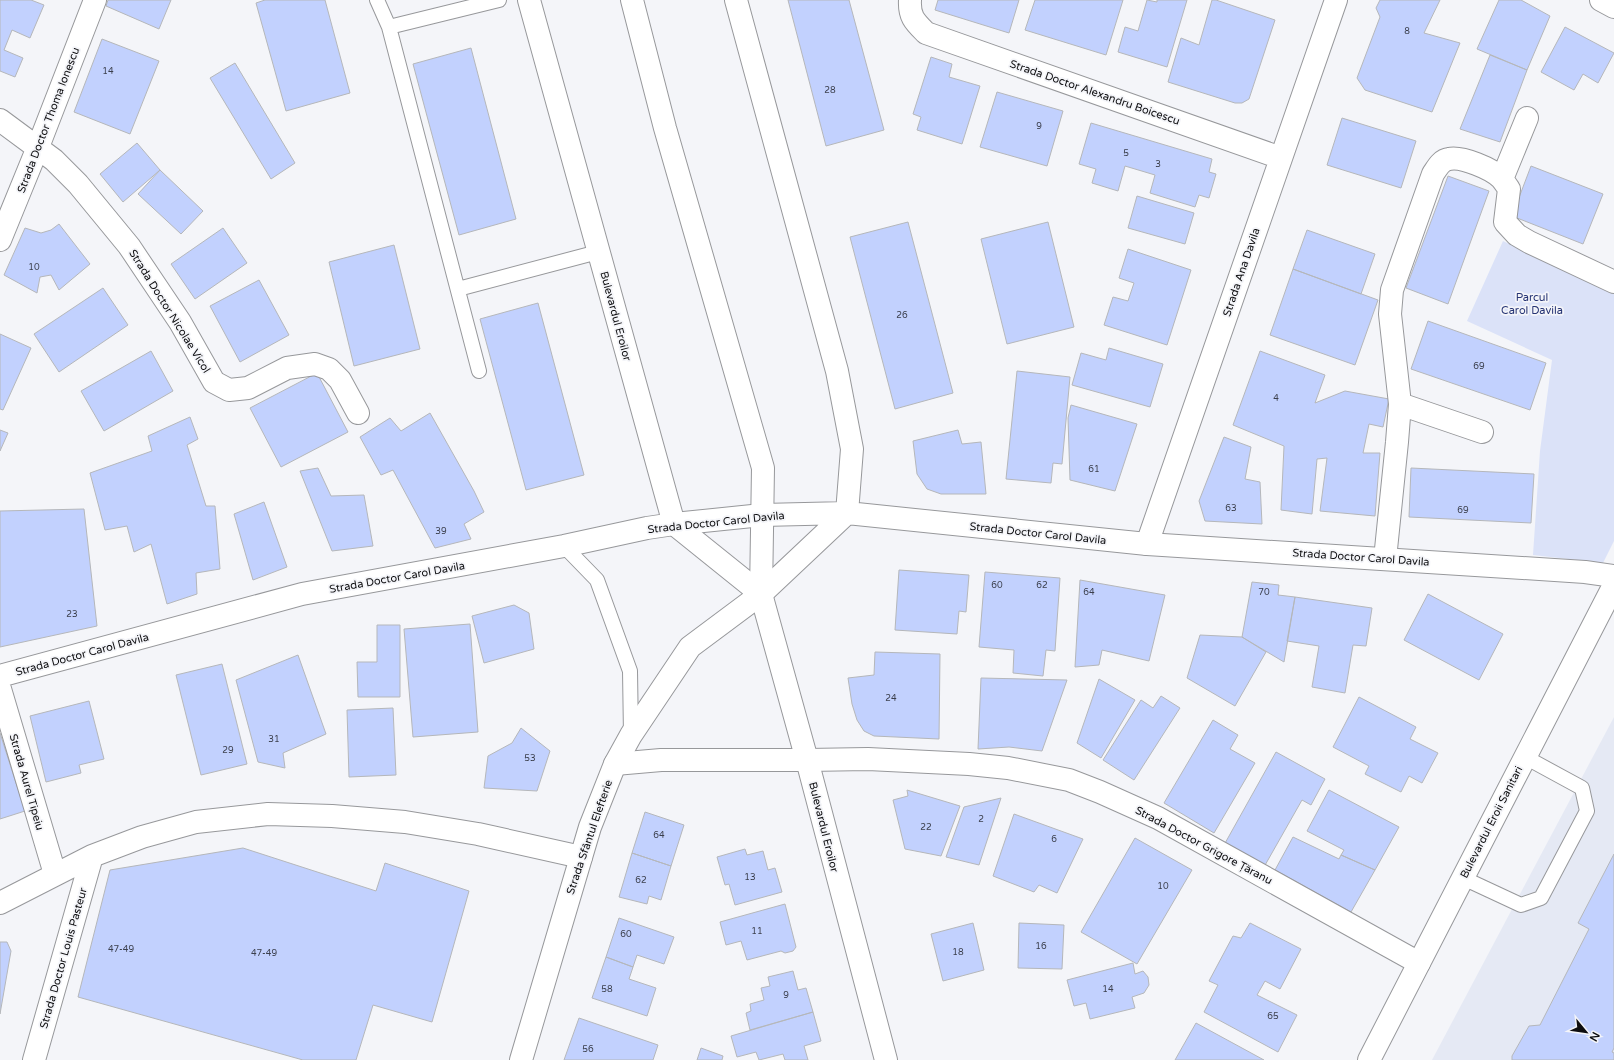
<svg xmlns="http://www.w3.org/2000/svg" width="1614" height="1060" font-family="'Varela Round',sans-serif">
<rect width="100%" height="100%" fill="#f4f5f9"/>
<path fill="#e5e9f4" d="M1614,717V1060H1432Z"/>
<path fill="#dbe2f8" d="M1503,241L1614,294V541L1603,563L1533,555L1540,451L1552,360L1467,321Z"/>
<path fill="#c2d1fe" stroke="#b5b7ba" d="M0,0H31L44,5L30,38L12,30L4,50L23,58L15,77L0,71Z
M108,0H171L159,29L106,6Z
M265,0H325L350,93L286,111L256,3Z
M788,0H849L884,130L826,146Z
M938,0H1019L1009,33L935,10Z
M1035,0H1123L1106,55L1025,30Z
M1147,0L1157,2V0H1187L1167,67L1118,52L1125,27L1138,31Z
M1212,0H1216L1275,20L1249,99L1242,103H1235L1168,82L1181,38L1199,45Z
M1380,0H1440L1424,33L1460,43L1432,112L1365,90L1357,78L1380,17L1376,8Z
M1499,0H1521L1550,16L1527,70L1477,49Z
M1565,27L1614,53L1598,83L1583,74L1574,90L1541,72Z
M102,39L159,61L130,134L74,112Z
M471,48L516,219L459,235L413,64Z
M1490,55L1527,70L1500,142L1460,129Z
M931,57L952,64L949,77L980,86L962,144L917,130L921,117L913,114Z
M235,63L295,163L271,179L210,78Z
M997,92L1063,111L1047,166L980,147Z
M1342,118L1416,141L1401,188L1327,165Z
M1091,123L1212,159L1209,172L1216,174L1209,198L1199,195L1195,207L1150,193L1155,175L1125,166L1118,191L1092,183L1096,169L1079,164Z
M137,143L160,170L123,202L100,174Z
M1531,166L1603,194L1583,244L1512,216Z
M160,170L203,211L181,234L138,194Z
M1448,176L1489,191L1448,304L1406,288Z
M1137,196L1194,213L1185,244L1128,228Z
M908,222L953,393L895,409L850,237Z
M1048,222L1074,327L1007,344L981,239Z
M59,224L90,264L59,290L51,275L40,277L37,293L4,275L25,228L41,233L51,230Z
M223,228L247,263L195,299L171,264Z
M1307,230L1375,254L1361,294L1293,269Z
M394,245L420,349L354,366L329,262Z
M1128,249L1191,270L1167,345L1104,325L1113,297L1128,301L1134,283L1119,278Z
M1293,269L1378,300L1355,365L1270,335Z
M259,280L289,335L240,362L210,306Z
M103,288L128,325L59,372L34,334Z
M538,303L584,475L526,490L480,319Z
M1428,321L1546,363L1530,410L1411,369Z
M0,334L31,348L3,410L0,409Z
M1109,348L1163,364L1150,407L1072,385L1081,353L1106,360Z
M151,351L173,391L104,431L81,391Z
M1260,351L1325,375L1315,403L1345,391L1389,399L1383,427L1369,424L1363,453H1380L1375,516L1320,511L1327,458L1317,459L1312,514L1281,510L1284,446L1233,425Z
M1017,371L1070,377L1062,464L1053,463L1051,483L1006,479Z
M317,373L348,432L281,467L250,408Z
M1071,405L1137,424L1115,491L1070,480L1068,418Z
M430,413L474,491L484,512L464,524L471,539L435,548L393,470L381,475L360,437L390,418L401,431Z
M190,417L198,439L187,445L206,506H215L220,569L196,573L197,594L167,604L151,544L134,552L127,526L105,530L90,473L152,451L148,436Z
M0,430L8,433L0,451Z
M958,430L962,444L981,442L986,494H941L927,489L917,474L913,441Z
M1224,437L1251,447L1245,479L1260,482L1262,524L1205,521L1199,501Z
M318,468L331,496L364,495L373,546L332,551L300,471Z
M1411,468L1534,474L1531,523L1409,517Z
M264,502L287,567L253,580L234,514Z
M84,509L97,626L0,647V511Z
M899,570L969,575L966,612L959,611L957,634L895,630Z
M985,572L1060,578L1055,651L1046,650L1043,676L1013,673L1014,650L979,647Z
M1080,580L1165,595L1149,661L1102,650L1099,665L1075,667Z
M1252,582L1279,585L1278,595L1295,597L1284,662L1242,637Z
M1428,594L1503,634L1479,680L1404,640Z
M1295,597L1372,608L1366,646L1353,645L1345,693L1312,687L1319,646L1287,641Z
M514,605L529,613L534,649L484,663L472,616Z
M470,624L478,732L413,737L404,629Z
M377,625H400V697H358L357,662H377Z
M1200,635L1242,637L1266,652L1235,706L1187,678Z
M875,652L940,654L939,739L874,736L864,731L857,720L852,704L848,678L874,675Z
M298,655L326,734L283,753L285,768L258,762L236,680Z
M222,664L247,764L201,775L176,675Z
M981,678L1067,680L1042,751L1009,747L978,749Z
M1099,679L1135,700L1101,758L1077,743Z
M1161,696L1180,708L1134,780L1103,760L1141,700L1153,708Z
M1359,697L1416,727L1410,739L1438,753L1422,783L1409,776L1401,792L1365,774L1369,766L1333,747Z
M89,701L104,759L79,765L81,773L46,782L30,716Z
M393,708L396,775L349,777L347,710Z
M1213,720L1238,735L1230,749L1255,763L1214,833L1164,803Z
M521,728L550,751L537,791L484,788L488,756L512,743Z
M0,733L25,811L0,819Z
M1276,752L1325,779L1311,805L1302,800L1264,867L1224,845Z
M907,790L960,806L941,856L905,849L893,800L908,796Z
M1329,790L1399,827L1375,870L1341,855L1344,850L1307,831Z
M1001,798L979,865L946,857L964,807Z
M645,812L684,825L671,866L632,853Z
M1014,814L1083,839L1057,893L1039,885L1034,892L993,876Z
M1293,837L1339,859L1341,855L1375,870L1351,912L1275,870Z
M1135,838L1192,870L1137,964L1081,932Z
M243,848L376,891L385,863L469,891L432,1022L373,1005L356,1060H303L78,997L110,870Z
M745,849L747,855L763,851L768,870L775,868L782,892L735,905L729,884L725,885L717,857Z
M632,853L671,866L661,900L649,896L647,904L619,897Z
M1614,854V1048L1612,1052L1614,1053V1060H1512V1056L1529,1026L1540,1025L1589,929L1578,923Z
M785,904L796,947L793,951L785,953L781,951L747,960L741,941L726,945L720,922Z
M619,918L674,937L664,964L637,955L633,967L606,957Z
M973,923L984,970L943,981L931,934Z
M1019,923L1064,925L1062,969L1018,968Z
M1250,923L1301,949L1280,989L1265,981L1257,995L1297,1015L1278,1052L1204,1012L1218,985L1209,981L1233,936L1241,938Z
M0,942H7L11,951L0,1014Z
M606,957L633,967L629,979L656,988L647,1016L592,998Z
M1133,963L1135,974L1143,971L1148,977L1149,985L1144,993L1132,997L1135,1008L1090,1019L1086,1003L1074,1006L1067,980Z
M793,971L798,990L806,988L813,1012L750,1030L746,1013L751,1011L750,1004L764,1000L761,988L770,986L768,977Z
M813,1012L821,1041L804,1046L808,1060H785L783,1054L759,1060L756,1052L737,1057L731,1036Z
M579,1018L658,1045L653,1060H564Z
M1196,1023L1264,1060H1175Z
M701,1048L723,1056L722,1060H697Z"/>
<g fill="none" stroke-linecap="round" stroke-linejoin="round">
<g stroke="#97989b" stroke-width="16">
<path id="service" d="M377,0L389,27L479,371
M389,27L499,0
M458,289L598,252
M564,546L597,580L630,671L631,735
M1463,878L1521,905L1541,898L1587,811L1582,788L1525,757"/>
</g>
<g stroke="#97989b" stroke-width="24">
<path id="minor" d="M910,0C909,17 915,22 926,33L1281,158
M1601,0L1614,7
M0,120L54,160L78,184L129,246L180,322L214,382L229,390L248,388L287,368L315,364L329,369L340,380L358,413
M1502,179L1527,118
M0,240L38,147L95,0
M1400,404L1482,432
M1147,544L1336,0
M1385,559L1397,442L1400,404L1390,314L1392,290L1433,174C1437,168 1441,160 1449,159C1462,156 1492,169 1501,178C1504,181 1506,185 1509,189L1505,222L1517,235L1529,242L1614,282
M0,676L302,594L564,546L647,528L674,524L762,515
M0,689L55,874
M807,760L868,759L969,764L1008,768L1069,780L1100,792L1158,818L1419,963
M0,903L92,856L142,837L196,822L268,814L332,816L405,822L478,834L581,857
M34,1060L92,856"/>
</g>
<g stroke="#97989b" stroke-width="24">
<path id="tertiary" d="M529,0L674,524L761,594
M762,515L847,513L1147,544L1585,572L1614,576
M521,1060L590,827L615,764L631,735L690,647L761,594L847,513L852,449L837,371L736,0"/>
</g>
<g stroke="#97989b" stroke-width="24">
<path id="secondary" d="M632,0L665,128L763,468L761,594L807,760L886,1060
M615,764L661,760H807"/>
</g>
<g stroke="#97989b" stroke-width="24">
<path id="primary" d="M1369,1060L1614,585"/>
</g>
<use href="#service" stroke="#fff" stroke-width="14"/>
<use href="#minor" stroke="#fff" stroke-width="22"/>
<use href="#tertiary" stroke="#fff" stroke-width="22"/>
<use href="#secondary" stroke="#fff" stroke-width="22"/>
<use href="#primary" stroke="#fff" stroke-width="22"/>
</g>
<g text-anchor="middle" stroke-width="3.5" stroke-linejoin="round" paint-order="stroke">
<g font-size="9" fill="#3b3f4c">
<text x="1407" y="34">8</text>
<text x="108" y="74">14</text>
<text x="830" y="93">28</text>
<text x="1039" y="129">9</text>
<text x="1126" y="156">5</text>
<text x="1158" y="167">3</text>
<text x="34" y="270">10</text>
<text x="902" y="318">26</text>
<text x="1479" y="369">69</text>
<text x="1276" y="401">4</text>
<text x="1094" y="472">61</text>
<text x="1231" y="511">63</text>
<text x="1463" y="513">69</text>
<text x="441" y="534">39</text>
<text x="997" y="588">60</text>
<text x="1042" y="588">62</text>
<text x="1089" y="595">64</text>
<text x="1264" y="595">70</text>
<text x="72" y="617">23</text>
<text x="891" y="701">24</text>
<text x="274" y="742">31</text>
<text x="228" y="753">29</text>
<text x="530" y="761">53</text>
<text x="981" y="822">2</text>
<text x="926" y="830">22</text>
<text x="659" y="838">64</text>
<text x="1054" y="842">6</text>
<text x="750" y="880">13</text>
<text x="641" y="883">62</text>
<text x="1163" y="889">10</text>
<text x="757" y="934">11</text>
<text x="626" y="937">60</text>
<text x="1041" y="949">16</text>
<text x="121" y="952">47-49</text>
<text x="958" y="955">18</text>
<text x="264" y="956">47-49</text>
<text x="607" y="992">58</text>
<text x="1108" y="992">14</text>
<text x="786" y="998">9</text>
<text x="1273" y="1019">65</text>
<text x="588" y="1052">56</text>
</g>
<g font-size="11" fill="#0e0e10" stroke="#f4f5f9">
<text transform="translate(1095 92) rotate(19)" y="4">Strada Doctor Alexandru Boicescu</text>
<text transform="translate(48 120) rotate(-69)" y="4">Strada Doctor Thoma Ionescu</text>
<text transform="translate(1241 272) rotate(-71)" y="4">Strada Ana Davila</text>
<text transform="translate(170 311) rotate(58)" y="4">Strada Doctor Nicolae Vicol</text>
<text transform="translate(616 316) rotate(75)" y="4">Bulevardul Eroilor</text>
<text transform="translate(716 522) rotate(-6)" y="4">Strada Doctor Carol Davila</text>
<text transform="translate(1038 533) rotate(6)" y="4">Strada Doctor Carol Davila</text>
<text transform="translate(1361 557) rotate(4)" y="4">Strada Doctor Carol Davila</text>
<text transform="translate(397 577) rotate(-10)" y="4">Strada Doctor Carol Davila</text>
<text transform="translate(82 654) rotate(-15)" y="4">Strada Doctor Carol Davila</text>
<text transform="translate(27 782) rotate(74)" y="4">Strada Aurel Tipeiu</text>
<text transform="translate(1491 822) rotate(-63)" y="4">Bulevardul Eroii Sanitari</text>
<text transform="translate(824 827) rotate(76)" y="4">Bulevardul Eroilor</text>
<text transform="translate(589 837) rotate(-71)" y="4">Strada Sfântul Elefterie</text>
<text transform="translate(1204 845) rotate(28)" y="4">Strada Doctor Grigore Țăranu</text>
<text transform="translate(63 958) rotate(-74)" y="4">Strada Doctor Louis Pasteur</text>
</g>
<g font-size="11" fill="#263474" stroke="#f4f5f9">
<text x="1532" y="301">Parcul<tspan x="1532" dy="13">Carol Davila</tspan></text>
</g>
</g>
<g transform="translate(1586 1032) rotate(119)" stroke="#f4f5f9" stroke-width="3" paint-order="stroke">
<path d="M0-3L7 15L0 10L-7 15Z" fill="#0e0e10"/>
<text y="-6" font-size="11" font-weight="bold" text-anchor="middle" fill="#0e0e10">N</text>
</g>
</svg>
